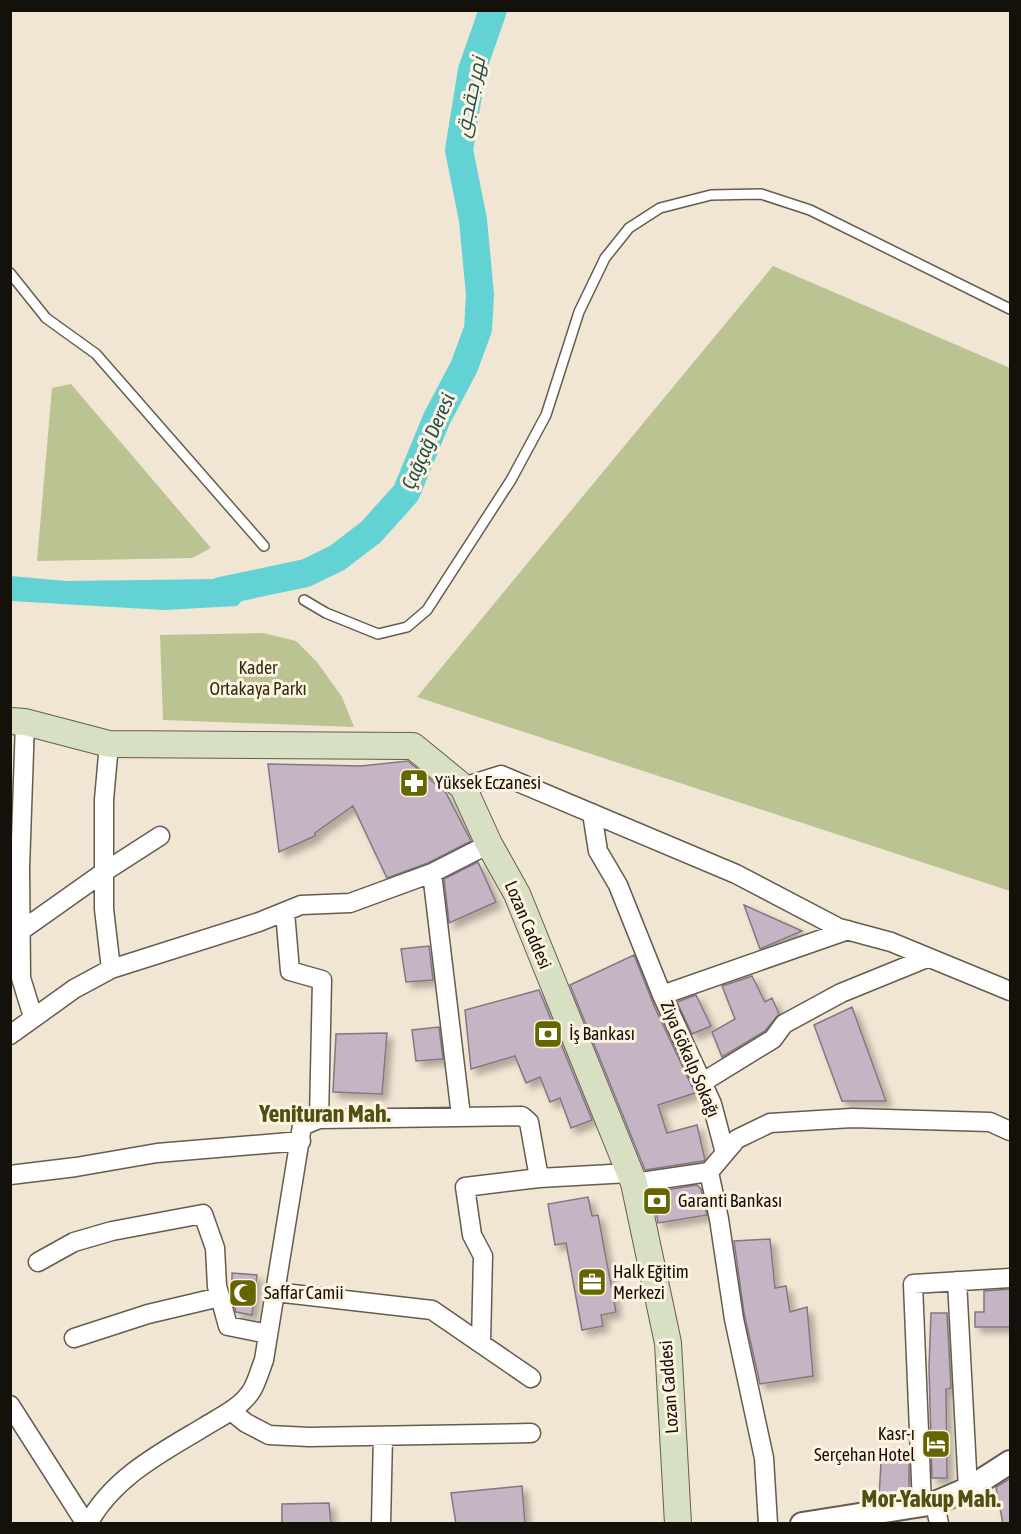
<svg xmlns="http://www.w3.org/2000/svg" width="1021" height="1534" font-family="'Asap Condensed',Cairo,sans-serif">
<defs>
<filter id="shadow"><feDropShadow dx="5.5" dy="5.5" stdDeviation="3" flood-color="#0004"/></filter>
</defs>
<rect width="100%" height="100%" fill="#f1e5d3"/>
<path fill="#bcc392" d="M773,266L1010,368V891L417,697Z
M71,384L211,548L192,558L37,561L52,388Z
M263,633L296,641L317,662L342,697L354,727L163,720L160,635Z"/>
<path fill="#63d2d5" d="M11,576L66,581L219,579L258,584L237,606L164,610L11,601Z"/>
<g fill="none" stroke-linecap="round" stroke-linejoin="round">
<path stroke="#63d2d5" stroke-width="28" d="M221,591L306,573L337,558L371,532L406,493L437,418L464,367L478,329L480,295L473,220L459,150L472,70L493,10"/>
</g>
<path fill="#c5b5c4" stroke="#857684" stroke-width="1.5" filter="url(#shadow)" d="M408,761L446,793L471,841L428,863L387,878L353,806L315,833V836L279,852L268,764L361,766Z
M478,862L496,902L449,923L444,879Z
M744,905L802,931L760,949Z
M429,946L433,980L406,982L401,949Z
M634,955L655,1008L695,1093L658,1105L667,1133L697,1125L705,1160L703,1161L645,1170L570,985Z
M752,976L765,1002L772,998L779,1014L765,1031L722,1057L712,1032L735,1019L722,986Z
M539,990L592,1120L571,1128L560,1098L550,1102L540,1077L526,1083L515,1056L471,1069L465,1010Z
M696,995L711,1026L692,1034L677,1002Z
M852,1007L886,1101H842L814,1025Z
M439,1027L443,1059L416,1061L412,1030Z
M387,1033L382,1094L333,1092L336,1034Z
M697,1185L701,1189L707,1215L658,1223L653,1192Z
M588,1197L592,1216L598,1215L616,1312L601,1315L603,1326L582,1330L566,1243L555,1245L548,1204Z
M770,1239L775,1288L786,1286L790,1312L807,1307L813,1376L760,1384L744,1313L734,1241Z
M232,1273L257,1275L252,1315L236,1312L232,1298Z
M1011,1289V1327H975V1312H984V1291Z
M931,1313H947L951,1388L946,1389L947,1478H932L929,1367Z
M881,1462H909V1493L879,1498Z
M1011,1478V1524H1003L996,1487Z
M522,1486L525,1524H456L451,1493Z
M329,1503L331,1524H282V1504Z"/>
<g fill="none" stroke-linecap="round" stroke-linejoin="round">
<g stroke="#665c4d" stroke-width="12">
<path id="service" d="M10,273L46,318L96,354L264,546
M304,600L326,613L378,634L407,627L427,610L511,480L546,415L579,312L605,258L629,228L660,208L711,195L761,194L810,210L1010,309"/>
</g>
<g stroke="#665c4d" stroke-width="21">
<path id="minor" d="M25,722L20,868L21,978L33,1017
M109,744L104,800V909L111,969
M463,787L501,775L736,874L839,928L891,942L1010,991
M592,813L598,851L618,885L662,995L712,1104L725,1153L709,1172L719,1219L734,1319L764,1458L768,1524
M432,873L461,1116
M15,935L104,872L160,836
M662,995L848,930
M10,1035L74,989L111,969L259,922L301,905L350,903L432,873L489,844
M703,1082L773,1039L784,1024L841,993L927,958
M319,1119L522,1116L529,1122L539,1178
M725,1153L737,1139L770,1123L852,1118L990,1122L1010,1131
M10,1175L76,1167L157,1153L301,1141
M634,1183L709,1172
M38,1262L74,1242L112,1231L203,1214L215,1248L217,1286L228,1326L268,1334
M957,1281L968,1489
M275,1292L432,1310L531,1378
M74,1338L148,1314L220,1297
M481,1343L483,1256L472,1235L465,1187L539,1178L629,1173
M10,1405L86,1524
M231,1411L246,1423L269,1435L309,1437L531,1433
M935,1503L939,1524
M922,1505L913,1284L1010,1278
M88,1524C112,1478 162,1452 204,1427C220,1417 242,1407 252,1390C257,1382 260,1370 264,1360L302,1126L319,1119L322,980L290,971L285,912
M381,1524L383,1436"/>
</g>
<g stroke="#665c4d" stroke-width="26">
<path id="tertiary" d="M802,1524L935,1503L968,1489L1010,1462"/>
</g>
<g stroke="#665c4d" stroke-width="28">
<path id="secondary" d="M10,721L25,722L109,744L413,746L463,787L489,844L517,894L634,1183L668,1343L678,1524"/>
</g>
<use href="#service" stroke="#fff" stroke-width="9"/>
<use href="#minor" stroke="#fff" stroke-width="18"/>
<use href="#tertiary" stroke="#fff" stroke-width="22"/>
<use href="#secondary" stroke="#d8e0c4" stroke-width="26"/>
</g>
<defs>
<g id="pharmacy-square" transform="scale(1.5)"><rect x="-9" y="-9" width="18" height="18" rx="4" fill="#646600" stroke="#fef2e0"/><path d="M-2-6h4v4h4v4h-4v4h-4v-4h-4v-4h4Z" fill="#fff"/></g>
<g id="bank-square" transform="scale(1.5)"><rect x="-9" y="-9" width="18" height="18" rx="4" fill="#646600" stroke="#fef2e0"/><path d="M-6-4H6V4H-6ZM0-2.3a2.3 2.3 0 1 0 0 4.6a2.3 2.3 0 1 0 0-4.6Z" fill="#fff"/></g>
<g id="office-square" transform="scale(1.5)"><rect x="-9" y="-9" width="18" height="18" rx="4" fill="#646600" stroke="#fef2e0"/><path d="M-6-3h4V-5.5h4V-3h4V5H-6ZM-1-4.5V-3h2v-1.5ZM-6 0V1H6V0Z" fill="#fff"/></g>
<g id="mosque-square" transform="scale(1.5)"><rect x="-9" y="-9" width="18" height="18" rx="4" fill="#646600" stroke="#fef2e0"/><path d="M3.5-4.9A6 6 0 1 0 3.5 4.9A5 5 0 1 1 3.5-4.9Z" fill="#fff"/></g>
<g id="hotel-square" transform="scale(1.5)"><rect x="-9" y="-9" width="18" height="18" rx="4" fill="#646600" stroke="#fef2e0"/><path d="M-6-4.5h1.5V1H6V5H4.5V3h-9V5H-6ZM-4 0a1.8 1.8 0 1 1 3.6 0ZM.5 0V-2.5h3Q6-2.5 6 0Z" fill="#fff"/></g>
</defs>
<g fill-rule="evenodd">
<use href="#pharmacy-square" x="414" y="783"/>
<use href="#bank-square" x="548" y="1034"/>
<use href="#bank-square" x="657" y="1201"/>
<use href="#office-square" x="592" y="1282"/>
<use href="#mosque-square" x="243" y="1293"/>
<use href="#hotel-square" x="936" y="1444"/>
</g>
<g text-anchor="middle" stroke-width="6" stroke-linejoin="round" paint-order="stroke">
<g font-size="18" fill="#2c2f0e" stroke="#fef2e0">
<text x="258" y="674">Kader<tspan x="258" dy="21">Ortakaya Parkı</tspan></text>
</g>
<g font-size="18" fill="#14100a" stroke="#fef2e0" text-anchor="start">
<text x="435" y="789">Yüksek Eczanesi</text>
<text x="569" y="1040">İş Bankası</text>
<text x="678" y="1207">Garanti Bankası</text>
<text x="613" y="1278">Halk Eğitim<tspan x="613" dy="21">Merkezi</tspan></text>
<text x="264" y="1299">Saffar Camii</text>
<text x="915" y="1440" text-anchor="end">Kasr-ı<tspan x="915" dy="21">Serçehan Hotel</tspan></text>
</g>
<g font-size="18" fill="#14100a" stroke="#fef2e0">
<text transform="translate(528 925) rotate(67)" y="6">Lozan Caddesi</text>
<text transform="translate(690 1059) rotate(67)" y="6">Ziya Gökalp Sokağı</text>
<text transform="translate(669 1387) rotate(-94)" y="6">Lozan Caddesi</text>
</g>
<g font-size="20" font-style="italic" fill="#1e4f50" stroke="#fef2e0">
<text transform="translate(470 97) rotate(-78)" y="7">نهر جقجق</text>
<text transform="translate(428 441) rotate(-66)" y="7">Çağçağ Deresi</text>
</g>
<g font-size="24" font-weight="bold" fill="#4f5014" stroke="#fef2e0">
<text x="325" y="1122">Yenituran Mah.</text>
<text x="931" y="1507">Mor-Yakup Mah.</text>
</g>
</g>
<rect width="1021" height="1534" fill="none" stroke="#14100a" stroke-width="24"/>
</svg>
